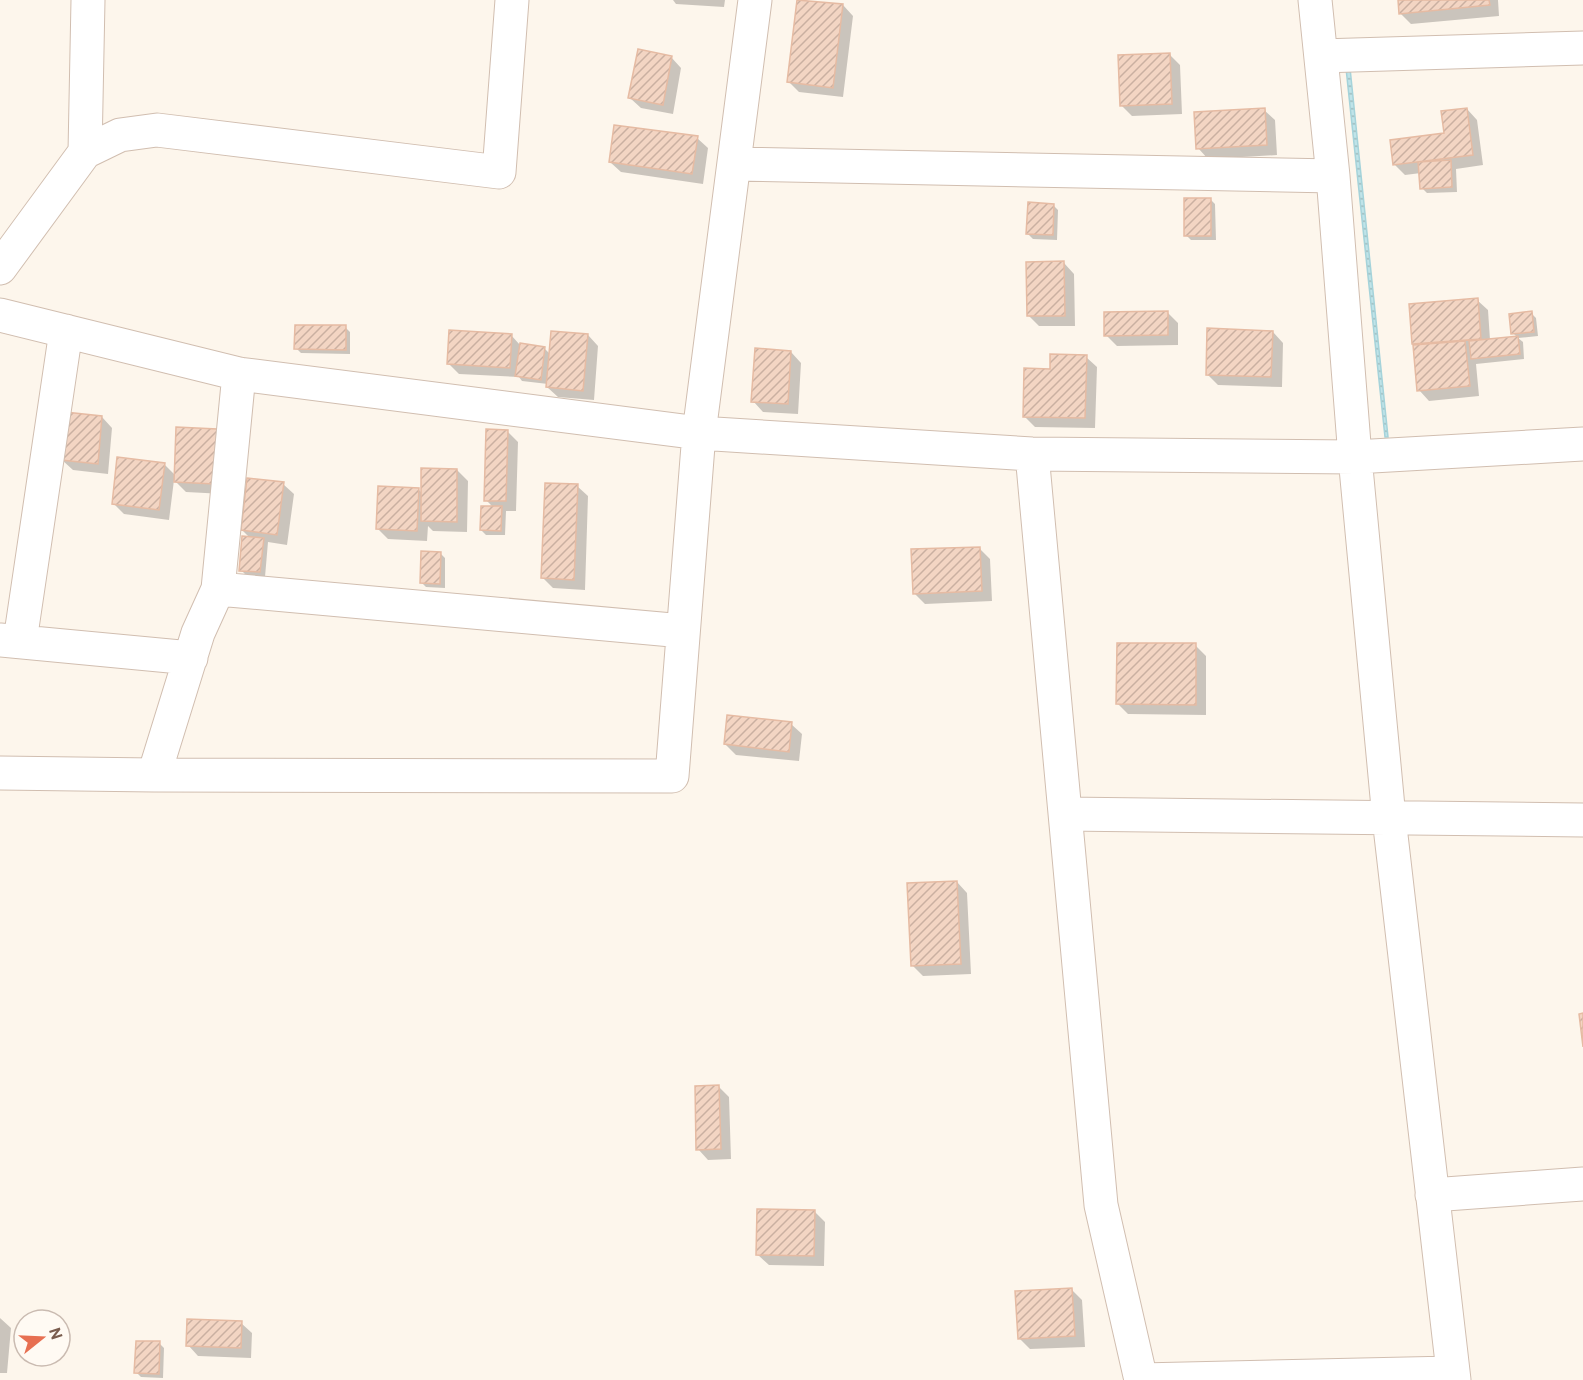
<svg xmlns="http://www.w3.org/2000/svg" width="1583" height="1380" font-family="Overpass,sans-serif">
<defs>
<pattern id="water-rules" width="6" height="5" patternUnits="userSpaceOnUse" patternTransform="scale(1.5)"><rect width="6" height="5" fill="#bfe3e8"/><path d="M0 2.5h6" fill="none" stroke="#a0bbbe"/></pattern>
<pattern id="building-hatch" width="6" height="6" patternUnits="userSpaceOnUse" patternTransform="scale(1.5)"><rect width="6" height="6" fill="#f3d5c3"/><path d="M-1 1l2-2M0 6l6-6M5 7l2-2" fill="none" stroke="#cab0a1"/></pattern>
</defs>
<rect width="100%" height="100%" fill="#fdf6ec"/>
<path fill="url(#water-rules)" stroke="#a5d3da" stroke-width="1.5" d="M1346,68H1350L1388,437H1385Z"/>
<path fill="#0003" d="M673,0H725L724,7L676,4Z
M798,0L843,5L853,16L843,97L799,92L788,81Z
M1399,0H1498L1499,16L1411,24L1400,13Z
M1170,55L1180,65L1182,114L1132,116L1121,105Z
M671,57L681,68L673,114L641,108L630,98Z
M1467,109L1477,120L1483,165L1456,169L1457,192L1427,193L1422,188L1421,173L1405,175L1395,165L1445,134Z
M1264,110L1275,120L1277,155L1208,159L1198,148Z
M697,138L708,148L703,184L621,172L610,162Z
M1210,199L1215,204L1216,240H1191L1186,235Z
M1053,205L1058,210L1057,240L1033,239L1028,234Z
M1064,263L1074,274L1075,326H1039L1028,315Z
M1477,300L1488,310L1490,340L1517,337L1513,333L1531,313L1536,318L1538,336L1518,338L1523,342L1524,359L1476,364L1479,396L1429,401L1419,390L1410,305Z
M1167,312L1178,323V345L1117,346L1106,335Z
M345,327L350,332V354L301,353L296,348Z
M1273,332L1283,343L1282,387L1218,385L1207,374Z
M511,335L520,345L544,348L550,354L588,335L598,346L594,400L558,397L547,387L548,384L522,381L519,377L459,374L448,363Z
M791,352L801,363L798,414L763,412L753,401Z
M1086,357L1097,367L1095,428L1035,427L1024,416L1051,370Z
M102,417L112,428L108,474L73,470L62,460Z
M178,429L224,494L186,492L174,480L169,520L124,514L114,504L164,464L176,476Z
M507,431L518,442L516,511H506L505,535H486L481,530L493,507L486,500Z
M457,470L468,481L467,532L433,531L428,526L427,541L388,539L378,529L418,489L423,494Z
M283,484L294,494L287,545L268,542L265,577L246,575L241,570L250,538L242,530Z
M577,486L588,496L585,590L553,588L543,578Z
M979,548L990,559L992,601L925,604L914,593Z
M440,553L445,558V588L426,587L421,582Z
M1195,645L1206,656V715L1128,714L1118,704Z
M791,724L802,734L799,761L736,755L725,744Z
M957,882L967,893L971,974L923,976L913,966Z
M719,1087L729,1097L731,1159L708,1160L698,1149Z
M814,1211L825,1222L824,1266L769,1265L758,1255Z
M1071,1289L1082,1300L1085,1347L1030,1349L1020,1339Z
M0,1318L11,1328L7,1373H0Z
M241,1323L252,1333L251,1358L198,1356L188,1345Z
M159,1343L164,1348L163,1378L141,1377L136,1372Z"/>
<path fill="url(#building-hatch)" stroke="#e6bba3" stroke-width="1.5" d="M797,0L843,4L833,88L787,82Z
M1398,0H1489L1490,5L1399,14Z
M638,49L672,56L663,105L628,98Z
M1170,53L1172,104L1120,106L1118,55Z
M1265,108L1267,145L1196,149L1194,112Z
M1467,108L1473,155L1393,165L1390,140L1444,133L1441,111Z
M614,125L698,136L692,174L609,162Z
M1451,160L1452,187L1420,189L1418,162Z
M1184,198H1211V236H1184Z
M1028,202L1054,204L1053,235L1026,234Z
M1064,261L1065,316H1027L1026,262Z
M1478,298L1481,339L1412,344L1409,304Z
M1168,311V335L1104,336V312Z
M1532,311L1534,332L1511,334L1509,314Z
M295,325H346V350L294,349Z
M1207,328L1273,331L1271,377L1206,375Z
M449,330L512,334L510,368L447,364Z
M551,331L588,334L583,391L546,387Z
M1518,336L1520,354L1471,359L1469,341Z
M1465,341L1470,386L1417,391L1413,345Z
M520,343L545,347L541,380L515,376Z
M755,348L791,351L788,404L751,402Z
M1050,354L1087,355L1085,418L1023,417L1024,368L1050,369Z
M65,412L102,416L98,464L61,460Z
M176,427L217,429L214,484L174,482Z
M486,429L508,430L506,501H484Z
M117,457L165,463L159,510L112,504Z
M421,468L457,469V522L421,521Z
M247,478L284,482L277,535L241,530Z
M545,483L578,484L574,580L541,578Z
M378,486L419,488L417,531L376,529Z
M481,506H502L501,531L480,530Z
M242,536L264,538L260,572L239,571Z
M980,547L982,591L913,594L911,549Z
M421,551L441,552L440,584L420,583Z
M1117,643H1196V705L1116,704Z
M727,715L792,722L789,752L724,744Z
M957,881L961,964L911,966L907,883Z
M1583,1013V1047L1579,1014Z
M719,1085L721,1149L696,1150L695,1086Z
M757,1209L815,1210L814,1256L756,1255Z
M1072,1288L1075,1336L1018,1339L1015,1291Z
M187,1319L242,1321L241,1348L186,1346Z
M136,1341H160L159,1374L134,1373Z"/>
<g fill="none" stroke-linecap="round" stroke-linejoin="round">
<g stroke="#d1beb0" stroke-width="35">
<path id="minor" d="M1315,0L1333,176L1355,457L1389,818L1454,1380
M1321,56L1583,48
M85,152L120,135L157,130L499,172L512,0
M734,164L1333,176
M0,268L85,152L88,0
M0,315L239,374L699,433L1032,454L1355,457L1583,444
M1032,454L1101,1205L1141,1380
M218,589L683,631
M0,640L191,658
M20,641L66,331
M0,773L154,775L672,776L699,433L755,0
M154,775L198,633L218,589L239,374
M1065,814L1583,820
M1432,1195L1583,1184
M1141,1380L1452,1373"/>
</g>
<use href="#minor" stroke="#fff" stroke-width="33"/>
</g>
<g transform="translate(42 1338) rotate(72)"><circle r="28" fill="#fffaf3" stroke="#cabbb1" stroke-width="1.5"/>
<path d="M0-4.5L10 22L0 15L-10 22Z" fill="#e76f51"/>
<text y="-9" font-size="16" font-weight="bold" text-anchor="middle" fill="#7a5c4d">N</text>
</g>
</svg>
